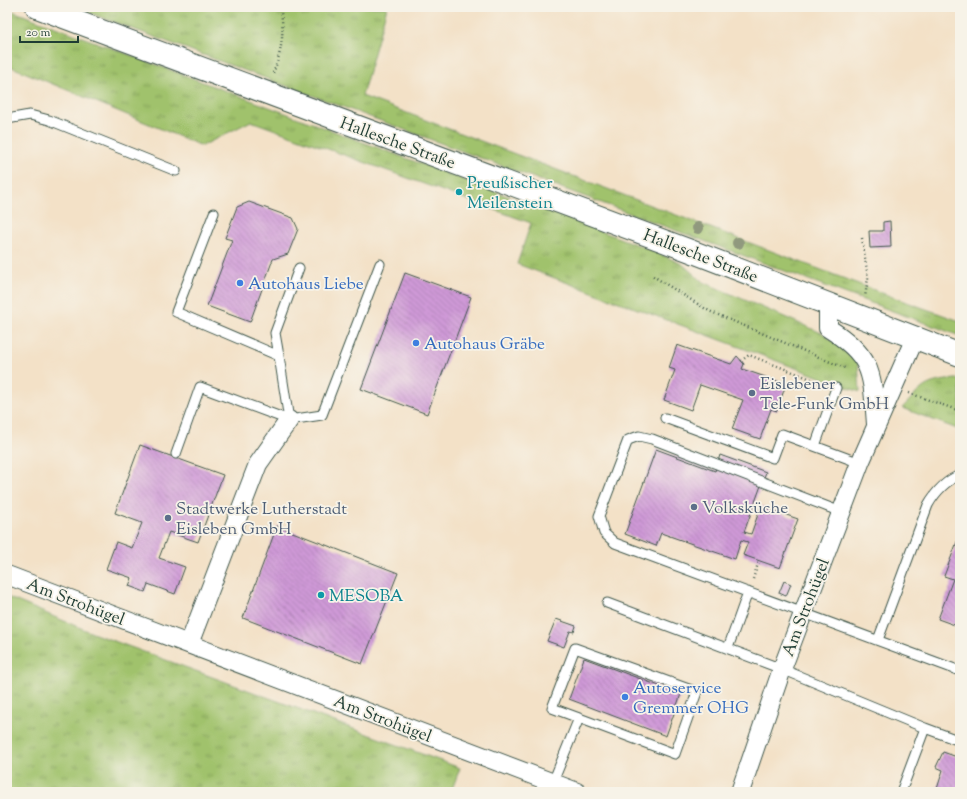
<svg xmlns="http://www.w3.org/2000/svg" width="967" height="799" font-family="'Sorts Mill Goudy',serif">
<defs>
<pattern id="grass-tufts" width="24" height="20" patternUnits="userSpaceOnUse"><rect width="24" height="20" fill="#a0c26c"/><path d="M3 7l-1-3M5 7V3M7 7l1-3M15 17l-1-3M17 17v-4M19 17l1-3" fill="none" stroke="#829f5a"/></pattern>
<pattern id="building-back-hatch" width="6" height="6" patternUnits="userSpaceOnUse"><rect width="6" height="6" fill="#cf99d7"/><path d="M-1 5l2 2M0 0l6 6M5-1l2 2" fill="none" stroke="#a77eaf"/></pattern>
</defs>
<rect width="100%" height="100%" fill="#f7f3e8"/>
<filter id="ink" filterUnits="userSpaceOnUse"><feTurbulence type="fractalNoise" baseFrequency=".025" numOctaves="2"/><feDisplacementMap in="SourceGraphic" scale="8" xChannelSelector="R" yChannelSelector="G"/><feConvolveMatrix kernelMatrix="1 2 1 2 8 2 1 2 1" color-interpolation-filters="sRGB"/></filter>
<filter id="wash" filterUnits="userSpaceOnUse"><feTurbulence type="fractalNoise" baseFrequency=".012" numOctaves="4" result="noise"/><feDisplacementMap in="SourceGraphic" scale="16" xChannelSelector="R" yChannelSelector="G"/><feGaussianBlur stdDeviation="0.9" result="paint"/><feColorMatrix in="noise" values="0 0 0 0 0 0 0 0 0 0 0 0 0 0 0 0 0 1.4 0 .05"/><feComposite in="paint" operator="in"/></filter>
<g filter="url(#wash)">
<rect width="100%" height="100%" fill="#f3e1c7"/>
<path fill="url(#grass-tufts)" stroke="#608050" d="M74,7H387L362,96L898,299L960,321V336Z
M7,9L654,251L682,264L703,282L824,334L858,362L860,392L517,264L531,223L251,121L202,146L7,65Z
M956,379L960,380V430L902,408C924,386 923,382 956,379Z
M7,597L95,634L460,768L451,792H7Z"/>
<g id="blocks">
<path fill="url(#building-back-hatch)" d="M249,202L293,218L298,229L288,254L273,259L250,322L207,306L232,240L225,238L237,207Z
M890,221L891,247L870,248L869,231H883V222Z
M405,273L471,297L427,414L361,389Z
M677,345L731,364L737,356L744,364L742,369L786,384L777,411L771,409L760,439L732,429L743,400L700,385L691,410L664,400L675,370L669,368Z
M140,445L223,475L198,542L169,532L159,558L185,567L175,594L148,584L145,592L129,586L132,578L106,569L116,542L132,548L142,523L115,513Z
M656,449L715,471L720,455L766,472L744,532L751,534L761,506L798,519L780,568L743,555L748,542L741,540L735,559L661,533L656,546L625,534Z
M277,526L398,573L362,664L243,618Z
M960,534V627L938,619L953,579L944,576Z
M784,581L791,584L786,596L779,593Z
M556,619L576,626L574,632L570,631L564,647L547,641Z
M584,658L681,694L666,736L569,699Z
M943,752L960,758V792H936L943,770L936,767Z"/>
</g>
</g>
<g filter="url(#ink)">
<use href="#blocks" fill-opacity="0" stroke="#3f564a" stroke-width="1"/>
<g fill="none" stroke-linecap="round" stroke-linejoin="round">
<g stroke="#3f564a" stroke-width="11">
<path id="lane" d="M7,119L30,115L49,120L176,171
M214,213L176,312L279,356L275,333L299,268
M279,356L289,420L322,415L380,264
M665,418L773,458L782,434L860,463
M815,446L836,388
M176,454L200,387L289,420
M841,512L652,439L639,436L628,440L599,516L604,533L615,543L960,671
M607,603L782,669L925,728
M878,640L928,505C936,491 945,481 960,475
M728,648L748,592
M553,782L579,718L675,754L697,692L575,648L552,708L579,718
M901,792L925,728L960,741"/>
</g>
<g stroke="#3f564a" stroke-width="20">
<path id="street" d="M828,304V328C874,357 872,374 876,424
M7,575L577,792
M189,644L258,464L289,420
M740,792L782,669L860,463L915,338"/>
</g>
<g stroke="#3f564a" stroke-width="24">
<path id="secondary" d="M37,7L688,250L960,355"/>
</g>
<path stroke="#3f564a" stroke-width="2.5" stroke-dasharray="1 3" stroke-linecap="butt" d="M273,73C282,52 285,29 280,7
M862,238L868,278L865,297
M653,276L709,311L847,369
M741,361L749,355L824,384
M909,393L960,411
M753,579L759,561"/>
<use href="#lane" stroke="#fff" stroke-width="9"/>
<use href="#street" stroke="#fff" stroke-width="18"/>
<use href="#secondary" stroke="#fff" stroke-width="22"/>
</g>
<g fill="#90997e">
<circle cx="698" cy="228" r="6"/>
<circle cx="738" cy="243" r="6"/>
</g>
</g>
<g fill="#0f9aa8" stroke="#f7f3e8" stroke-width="1.5">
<circle cx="459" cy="192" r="4"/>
<circle cx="321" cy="595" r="4"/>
</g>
<g fill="#3f7fe0" stroke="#f7f3e8" stroke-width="1.5">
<circle cx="240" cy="283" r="4"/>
<circle cx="416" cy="343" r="4"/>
<circle cx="625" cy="697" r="4"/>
</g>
<g fill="#5c6f8a" stroke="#f7f3e8" stroke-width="1.5">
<circle cx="752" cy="393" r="4"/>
<circle cx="694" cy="507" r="4"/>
<circle cx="168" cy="518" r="4"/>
</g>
<g text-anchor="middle" stroke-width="3.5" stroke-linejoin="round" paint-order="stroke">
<g font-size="17" fill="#1f3d34" stroke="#f7f3e8">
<text transform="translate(398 142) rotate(20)" y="6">Hallesche Straße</text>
<text transform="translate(701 255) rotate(21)" y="6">Hallesche Straße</text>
<text transform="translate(76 601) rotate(21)" y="6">Am Strohügel</text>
<text transform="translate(805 607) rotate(-69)" y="6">Am Strohügel</text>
<text transform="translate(383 718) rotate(21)" y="6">Am Strohügel</text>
</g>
<g font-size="17" fill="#0d838f" stroke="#f7f3e8" text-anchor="start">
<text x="467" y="188">Preußischer<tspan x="467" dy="20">Meilenstein</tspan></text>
<text x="329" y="601">MESOBA</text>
</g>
<g font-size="17" fill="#366cbe" stroke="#f7f3e8" text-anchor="start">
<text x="248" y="289">Autohaus Liebe</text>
<text x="424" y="349">Autohaus Gräbe</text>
<text x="633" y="693">Autoservice<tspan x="633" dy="20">Gremmer OHG</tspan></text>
</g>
<g font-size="17" fill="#4e5e75" stroke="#f7f3e8" text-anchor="start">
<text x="760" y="389">Eislebener<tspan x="760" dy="20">Tele-Funk GmbH</tspan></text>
<text x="702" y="513">Volksküche</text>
<text x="176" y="514">Stadtwerke Lutherstadt<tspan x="176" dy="20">Eisleben GmbH</tspan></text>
</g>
</g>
<rect width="967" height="799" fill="none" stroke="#f7f3e8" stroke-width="24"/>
<path d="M20 36v6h58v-6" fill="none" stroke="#1f3d34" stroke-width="2"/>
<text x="26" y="36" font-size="12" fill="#1f3d34" stroke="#f7f3e8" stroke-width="3" paint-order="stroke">20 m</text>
</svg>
